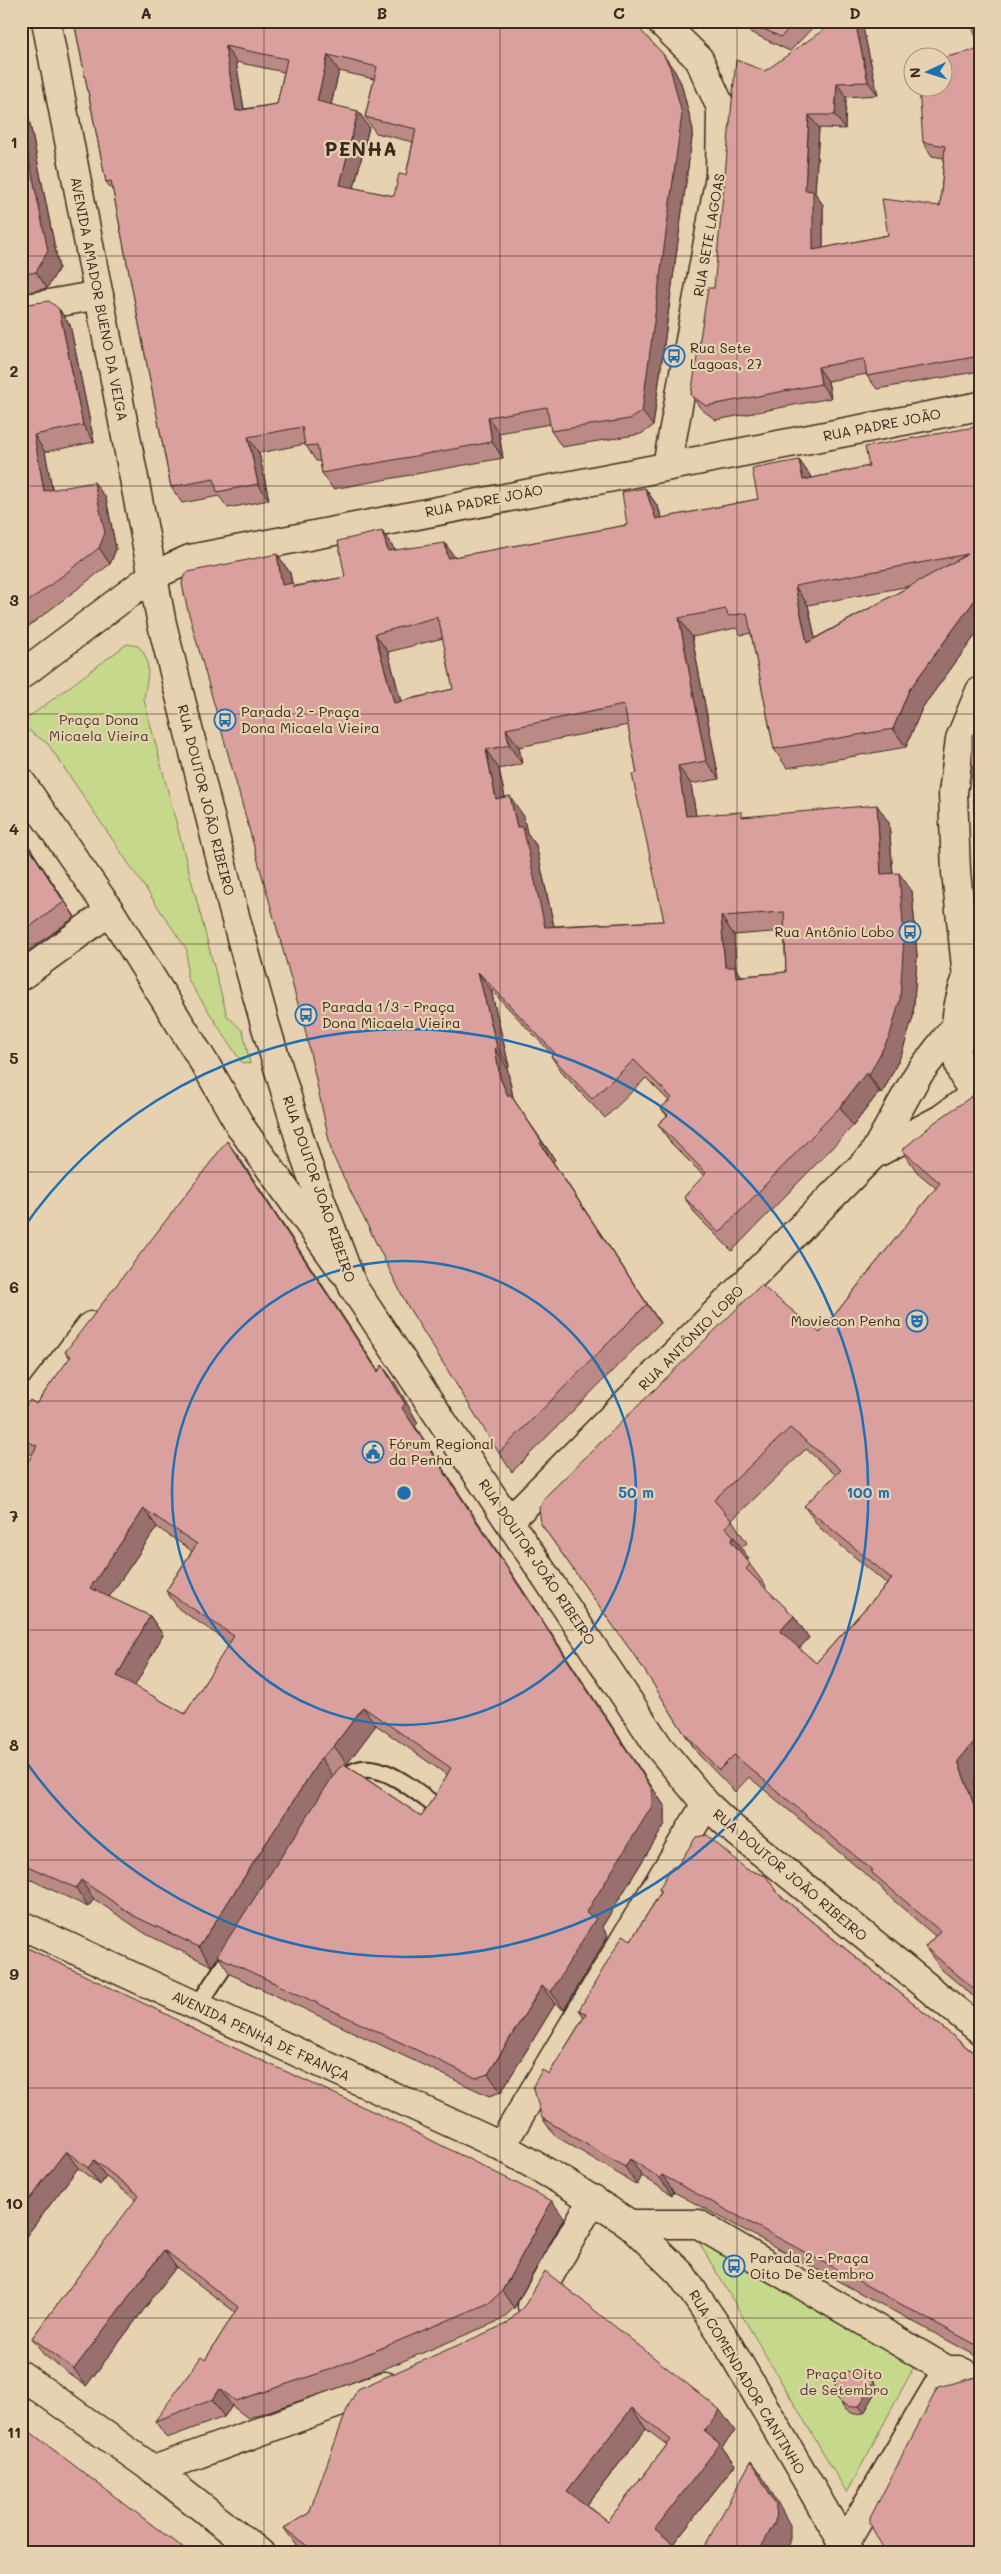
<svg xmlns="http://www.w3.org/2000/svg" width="1001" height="2574" font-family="Mali,sans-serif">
<rect width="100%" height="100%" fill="#e6d1b0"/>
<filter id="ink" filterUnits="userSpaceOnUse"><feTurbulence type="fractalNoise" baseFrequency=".02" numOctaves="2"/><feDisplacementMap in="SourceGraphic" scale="10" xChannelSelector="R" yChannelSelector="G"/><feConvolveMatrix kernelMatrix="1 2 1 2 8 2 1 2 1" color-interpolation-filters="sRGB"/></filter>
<g filter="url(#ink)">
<path fill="#c5d88c" stroke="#808155" d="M127,644L138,646C154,661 146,682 144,700L227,1016L243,1031L250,1064L242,1063L187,978V950L48,744L24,727L26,719Z
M695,2236L917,2361L847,2493Z"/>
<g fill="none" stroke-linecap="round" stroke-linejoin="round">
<g stroke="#3b2a1e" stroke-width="20">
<path id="lane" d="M339,1786C366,1744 413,1790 440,1809
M197,2007L236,1948"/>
</g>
<g stroke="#3b2a1e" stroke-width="31">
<path id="street" d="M660,21L699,59L721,108L720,176L667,466
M21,309L99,295
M21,675L152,576L190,559L980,406
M980,691L960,739L953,793L956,872L967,977L976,997L980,1039
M21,782L110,911L208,1069L242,1129L343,1271
M21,976L110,911
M967,977C954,1011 945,1071 980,1095
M873,1155L941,1119L967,1100
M21,1417L91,1326
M509,1521L873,1155L917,1076L955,1027
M501,2146L706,1804
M630,2224H698L947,2370
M532,2306L593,2199
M947,2370H958L980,2381
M21,2375L154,2470L260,2553
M154,2470L385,2386
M839,2553L947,2370"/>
</g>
<g stroke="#3b2a1e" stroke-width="31">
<path id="secondary" d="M46,21L162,624L233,909L265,1024L307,1163L353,1287L659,1747L706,1804L732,1828L980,2030
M21,1925L501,2146L569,2185L630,2224L681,2274L720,2331L849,2553"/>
</g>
<use href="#lane" stroke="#e6d1b0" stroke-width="16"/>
<use href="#street" stroke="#e6d1b0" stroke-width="28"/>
<use href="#secondary" stroke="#e6d1b0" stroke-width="28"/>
</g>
<path fill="#bb8a87" stroke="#3b2a1e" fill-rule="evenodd" d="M74,21L674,70L681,83L693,130L653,426L641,434L562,447L551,431L550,424L499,433L503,458L333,489L322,473L320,461H316L305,444L259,453L269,500L228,508L219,496L182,503L171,487L113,191L106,182ZM236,62L284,72L277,104L244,109ZM339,71L374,79L365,117L376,133L413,142L406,175L394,196L354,188L369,127L358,111L331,105Z
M742,21H819L790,51L750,32Z
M862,24L878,95L846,97L845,129L819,128L815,193L823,205V248L888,235L940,206L944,158L932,156L923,142L980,49V371L877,389L867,376V374L828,381L831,398L716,420L701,409L691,395L714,288L765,71Z
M21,79L59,268L47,288L21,294Z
M21,305L59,309L70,325L94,442L45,452L52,489L106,498L116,549L110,564L21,632Z
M980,426V629L922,708L906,747L787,768L774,749L751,633L741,635L736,628L692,637L719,779L691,784L696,816L745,817L889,823L893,873L912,891L917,956L913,1017L902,1053L882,1094L879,1092L853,1126L732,1251L697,1216L684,1197L704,1176L671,1143L658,1124L667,1116L661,1108L669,1101L646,1078L605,1118L564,1075L551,1056L553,1055L491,990L509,1066L507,1067L513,1097L514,1100L555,1160L553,1162L660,1323L512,1472L499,1453L277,554L290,573L292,583L295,586L345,577L395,550L455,557L627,525L645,488L658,507L662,518L758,499L799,460L812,478L869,466ZM910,586L815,638L808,605ZM443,638L453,689L401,701L388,652ZM628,725L637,773L664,921L554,926L536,845L527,833L523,815L505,797L499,769L522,764L519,747ZM784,931L786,972L742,976L736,969L734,935Z
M21,834L75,917L21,956Z
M980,1092V1775L974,1782L980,1800V2002L941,1969L925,1947L935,1936L885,1893L881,1887L749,1777L735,1792L699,1755L684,1733L643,1667L541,1524L820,1333L936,1188L917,1172L902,1150ZM806,1449L836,1475L804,1506L820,1528L887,1584L816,1663L799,1648L809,1638L794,1616L765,1588L766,1586L747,1561L749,1559L741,1548L747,1543L732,1520Z
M240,1159L378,1371L382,1365L395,1383L418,1423L415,1426L665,1807V1824L602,1927L608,1936L564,2010L555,2004L501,2092L489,2096L230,1974L218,1956L212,1966L146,1934L94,1899L88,1907L21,1875V1474L32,1455L21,1451V1412L36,1404L70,1358L65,1352ZM157,1527L192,1551L166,1591L179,1609L230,1643L185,1714L134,1686L163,1635L150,1616L109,1597ZM376,1725L447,1775L435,1796L421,1816L346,1765Z
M676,1868L746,1869L778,1894L980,2058V2358L674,2192L672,2195L642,2176L637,2185L554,2135L542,2118L549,2074L584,2017L579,2010L631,1940L661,1892L659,1889Z
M21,1945L193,2029L564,2218L514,2308L501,2320L341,2387L248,2418L232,2406L224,2417L167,2438L155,2421L205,2360L235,2312L176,2267L86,2386L44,2355L32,2338L136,2200L106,2177L100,2185L78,2168L21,2243V2166L25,2161L21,2159Z
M506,2324L735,2431L722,2447L735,2465L673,2544L684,2553H304L299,2549L284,2528L309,2513ZM646,2429L667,2445L608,2521L587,2505Z
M877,2385L878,2389L864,2413L854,2414L846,2410L835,2396Z"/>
<path fill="#99706e" stroke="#3b2a1e" d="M855,21H860L862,24L878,95L868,82Z
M225,46L236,62L247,127L236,111Z
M663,54L674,70L681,83L693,130L653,426L642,411Z
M328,55L339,71L328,117L317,101Z
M21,79L59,268L47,288L36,272L21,120Z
M837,83L846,97L845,129L835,115Z
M358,111L369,127L351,200L340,185Z
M809,115L819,128L815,193L823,205V264L813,250L805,190Z
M59,309L70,325L94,442L83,425Z
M818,367L828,381L831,398L821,384Z
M488,417L499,433L503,458L492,442Z
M34,435L45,452L56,507L44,491Z
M248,437L259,453L269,500L258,484Z
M799,460L812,478L803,480Z
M94,482L106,498L116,549L110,564L99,548Z
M645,488L658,507L668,538L656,519Z
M382,531L395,550L401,570L388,551Z
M445,543L458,562L448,558Z
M277,554L290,573L295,603L282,585Z
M795,586L808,605L820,661L807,643Z
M980,593V629L922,708L906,747L893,729L909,690Z
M679,618L692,637L719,779L706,761Z
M375,634L388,652L406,721L394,703Z
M506,729L519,747L522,764L509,745Z
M486,750L499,769L509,818L496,799Z
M678,766L691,784L699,835L686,816Z
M510,796L523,815L527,833L536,845L558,945L545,927L517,827Z
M877,805L889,823L894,892L881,874Z
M21,834L75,917L21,835Z
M899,873L912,891L917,956L913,1017L902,1053L882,1094L869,1075Z
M721,916L734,935L736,969L748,985L749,996L725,967Z
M478,972L491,990L509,1066L497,1047Z
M495,1048L507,1067L513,1097L514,1100L555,1160L508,1096L500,1078Z
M866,1073L879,1092L853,1126L840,1107Z
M227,1141L240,1159L391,1390L378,1372Z
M540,1143L553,1162L660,1323L647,1304Z
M382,1365L395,1383L418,1423L415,1426L665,1807V1824L602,1927L608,1936L564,2010L551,1992L586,1913Z
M144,1509L157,1527L103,1606L90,1588Z
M734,1537L749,1559L746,1562L731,1541Z
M150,1616L163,1635L130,1695L117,1676Z
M794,1616L809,1638L795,1653L780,1631Z
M363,1707L376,1725L347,1764L334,1746Z
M980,1735V1775L974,1782L980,1800V1822L958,1761Z
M321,1758L334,1777L212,1966L199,1947Z
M81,1880L94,1899L88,1907L76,1888Z
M542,1986L555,2004L501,2092L488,2074Z
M66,2151L78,2168L21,2243V2210Z
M630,2159L642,2176L637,2185L625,2167Z
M94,2160L106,2177L100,2185L88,2168Z
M662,2175L674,2192L672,2195L660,2178Z
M552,2201L564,2218L514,2308L502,2291Z
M164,2250L176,2267L86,2386L74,2369Z
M872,2378L877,2385L878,2389L864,2413L859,2406Z
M220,2389L232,2406L224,2417L212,2400Z
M632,2408L646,2429L582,2511L567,2491Z
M720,2410L735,2431L722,2447L735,2465L669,2549L655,2529L704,2431Z
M751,2461L766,2482L790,2525V2543L784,2553H758Z"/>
<path fill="#daa09d" stroke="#3b2a1e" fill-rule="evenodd" d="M74,21H631L634,23L663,54L670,67L682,114L642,411L630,419L551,431L547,407L488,417L492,442L322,473L317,445L305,446L302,427L248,437L258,484L217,492L214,479L171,487L111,181L106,182ZM225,46L287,59L277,104L236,111ZM328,55L377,67L365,117L416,129L406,175L399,174L394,196L340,185L358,111L317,101Z
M746,21H796L781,37Z
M836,21H855L868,82L837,83L835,115H809L805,190L813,191V250L888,235L882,199L940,206L945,146L923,142L919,88H944V58H942L980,49V356L867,376L864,359L818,367L821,384L706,406L691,395L708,288H714L736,60L765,71Z
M970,21H980V48Z
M21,120L48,251L36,272L21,275Z
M49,301L59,309L83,425L34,435L44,491L94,482L105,533L99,548L21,607V305Z
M980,426V593L909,690L893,729L774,749L747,613L728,616L726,609L679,618L706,761L678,766L686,816L742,812V817L877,805L881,874L899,873L904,937L900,999L890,1035L869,1075L866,1073L840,1107L719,1233L684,1197L706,1173L658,1124L668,1115L661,1108L672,1098L634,1060L592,1099L551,1056L555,1053L478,972L497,1047L495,1048L500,1078L508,1096L510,1094L542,1142L540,1143L647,1304L499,1453L407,1305L332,1154L305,1029L187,607L182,584L183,578L188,572L277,554L282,585L293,583V587L345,577L338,541L382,531L388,551L445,543L448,558L627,525L622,492L645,488L656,519L758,499L752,469L799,460L803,480L869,466L865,447ZM968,554L807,643L795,586ZM437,617V621H439L453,689L394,703L375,634ZM624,705L637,773L632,774L664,921L545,927L523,827H517L510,796L496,799L486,750L509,745L506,729ZM784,912L786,972L736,977L735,967H725L721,916Z
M980,726V891L972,778V735Z
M21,835L64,902L21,933Z
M978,1092H980V1735L958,1761L980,1822V1994L925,1947L940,1931L870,1871L872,1870L734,1755L719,1770L684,1733L641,1665L541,1524L539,1508L546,1496L761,1285L820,1333L940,1183L902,1150L935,1122ZM790,1428L841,1470L804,1506L892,1579L816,1663L780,1631L794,1616L746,1569L750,1564L731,1541L734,1537L725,1527L732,1521L714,1500Z
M227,1141L378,1372L382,1365L405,1404L402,1408L652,1789V1806L586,1913L596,1918L551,1992L542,1986L488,2074L476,2078L217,1956L337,1770L344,1764L421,1816L435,1796L451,1768L363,1707L334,1746L321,1758L199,1947L134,1916L81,1880L76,1888L21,1863V1474L37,1446L21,1438V1412L30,1400L36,1404L71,1356L65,1352ZM144,1509L197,1544L166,1591L234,1636L185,1714L117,1676L150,1616L90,1588Z
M707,1835L746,1869L766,1876L778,1894L980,2058V2347L662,2175L660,2178L630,2159L625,2167L542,2118L533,2086L542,2070L549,2074L586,2014L579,2010L623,1935L631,1940L662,1891L659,1889L672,1866L676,1868L696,1837Z
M21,1945L168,2015L193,2029L383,2116L552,2201L502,2291L489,2303L329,2370L236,2401L220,2389L212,2400L155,2421L201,2357L205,2360L238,2307L164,2250L74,2369L32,2338L139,2195L94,2160L88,2168L66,2151L21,2210V2166L29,2156L21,2151Z
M545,2271L720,2410L704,2431L720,2444L655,2529L684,2553H316L284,2528L309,2513L349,2404L358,2389L506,2324L525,2305ZM632,2408L671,2440L608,2521L567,2491Z
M847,2371L872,2378L874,2382L859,2406L850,2407L841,2403L835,2396V2386L838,2378Z
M980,2376V2553H886L870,2524V2518L938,2387Z
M21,2425L189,2553H21Z
M751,2461L776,2505L775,2522L758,2553H701Z"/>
</g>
<path fill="none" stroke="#3b2a1e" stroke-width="1" stroke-opacity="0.55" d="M264,21V2553M500,21V2553M737,21V2553M21,256H980M21,486H980M21,714H980M21,944H980M21,1172H980M21,1401H980M21,1630H980M21,1860H980M21,2088H980M21,2318H980"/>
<g fill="none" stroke="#1f6fb2" stroke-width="2.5">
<circle cx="404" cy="1493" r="232"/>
<path d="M22 1230A464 464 0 1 1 22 1756"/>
</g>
<defs>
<g id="bus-ring" transform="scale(1.125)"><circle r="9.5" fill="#e6d1b0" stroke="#1f6fb2" stroke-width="1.5"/><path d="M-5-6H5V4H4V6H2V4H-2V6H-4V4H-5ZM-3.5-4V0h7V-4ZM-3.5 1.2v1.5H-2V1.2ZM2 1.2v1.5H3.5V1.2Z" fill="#1f6fb2"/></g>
<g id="theatre-ring" transform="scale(1.125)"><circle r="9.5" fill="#e6d1b0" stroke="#1f6fb2" stroke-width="1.5"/><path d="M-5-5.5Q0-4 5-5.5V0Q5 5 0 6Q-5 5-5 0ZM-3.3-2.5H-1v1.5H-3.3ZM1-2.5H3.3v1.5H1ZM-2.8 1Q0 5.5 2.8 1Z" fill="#1f6fb2"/></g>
<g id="civic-ring" transform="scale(1.125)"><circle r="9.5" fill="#e6d1b0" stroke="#1f6fb2" stroke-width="1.5"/><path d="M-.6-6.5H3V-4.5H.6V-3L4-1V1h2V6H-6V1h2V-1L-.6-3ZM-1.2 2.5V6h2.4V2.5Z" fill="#1f6fb2"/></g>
</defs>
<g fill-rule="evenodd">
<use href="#bus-ring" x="674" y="356"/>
<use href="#bus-ring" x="225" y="720"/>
<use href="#bus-ring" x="910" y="932"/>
<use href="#bus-ring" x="306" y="1015"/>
<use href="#theatre-ring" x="917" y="1321"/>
<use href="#civic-ring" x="373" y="1452"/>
<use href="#bus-ring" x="734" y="2266"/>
</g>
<g text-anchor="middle" stroke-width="4.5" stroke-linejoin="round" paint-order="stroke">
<g font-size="14" fill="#3b2a1e" stroke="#e6d1b0">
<text transform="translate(709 235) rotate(-80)" y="5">RUA SETE LAGOAS</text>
<text transform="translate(99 299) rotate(79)" y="5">AVENIDA AMADOR BUENO DA VEIGA</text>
<text transform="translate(882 425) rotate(-11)" y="5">RUA PADRE JOÃO</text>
<text transform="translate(484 501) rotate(-11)" y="5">RUA PADRE JOÃO</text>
<text transform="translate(206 800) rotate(76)" y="5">RUA DOUTOR JOÃO RIBEIRO</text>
<text transform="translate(319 1189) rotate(71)" y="5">RUA DOUTOR JOÃO RIBEIRO</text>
<text transform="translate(691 1338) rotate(-45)" y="5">RUA ANTÔNIO LOBO</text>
<text transform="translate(537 1562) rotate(56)" y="5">RUA DOUTOR JOÃO RIBEIRO</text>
<text transform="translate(790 1875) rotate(40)" y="5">RUA DOUTOR JOÃO RIBEIRO</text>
<text transform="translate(261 2036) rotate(25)" y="5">AVENIDA PENHA DE FRANÇA</text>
<text transform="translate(747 2382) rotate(59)" y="5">RUA COMENDADOR CANTINHO</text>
</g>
<g font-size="14" fill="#3b2a1e" stroke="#e6d1b0" text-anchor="start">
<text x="690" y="353">Rua Sete<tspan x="690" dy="16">Lagoas, 27</tspan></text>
<text x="241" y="717">Parada 2 - Praça<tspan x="241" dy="16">Dona Micaela Vieira</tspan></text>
<text x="894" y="937" text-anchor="end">Rua Antônio Lobo</text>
<text x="322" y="1012">Parada 1/3 - Praça<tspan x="322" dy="16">Dona Micaela Vieira</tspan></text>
<text x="901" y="1326" text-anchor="end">Moviecon Penha</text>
<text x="389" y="1449">Fórum Regional<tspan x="389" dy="16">da Penha</tspan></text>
<text x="750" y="2263">Parada 2 - Praça<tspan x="750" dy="16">Oito De Setembro</tspan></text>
</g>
<g font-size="14" fill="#493b29" stroke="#e6d1b0">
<text x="99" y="725">Praça Dona<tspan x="99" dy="16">Micaela Vieira</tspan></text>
<text x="844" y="2379">Praça Oito<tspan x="844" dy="16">de Setembro</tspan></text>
</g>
<g font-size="19" font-weight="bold" letter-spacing="1" fill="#3b2a1e" stroke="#e6d1b0">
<text x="361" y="156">PENHA</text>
</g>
</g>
<circle cx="404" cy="1493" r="8" fill="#1f6fb2" stroke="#e6d1b0" stroke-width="2.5"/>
<g font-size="15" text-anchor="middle" font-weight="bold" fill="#1f6fb2" stroke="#e6d1b0" stroke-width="4.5" stroke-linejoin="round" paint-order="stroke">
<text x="636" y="1498">50 m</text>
<text x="868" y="1498">100 m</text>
</g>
<rect width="1001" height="2574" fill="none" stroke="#e6d1b0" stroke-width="55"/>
<g transform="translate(928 72) rotate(266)"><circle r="24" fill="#e6d1b0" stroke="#a28e76"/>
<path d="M0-4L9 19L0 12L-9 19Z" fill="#1f6fb2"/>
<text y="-8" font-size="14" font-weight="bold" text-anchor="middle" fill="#3b2a1e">N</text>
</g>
<rect x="28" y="28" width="946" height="2518" fill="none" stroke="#3b2a1e" stroke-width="2"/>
<g font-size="16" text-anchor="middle" font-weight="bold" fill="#3b2a1e">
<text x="146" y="19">A</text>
<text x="382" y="19">B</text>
<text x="619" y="19">C</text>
<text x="855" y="19">D</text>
<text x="14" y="148">1</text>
<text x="14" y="377">2</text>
<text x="14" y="606">3</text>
<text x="14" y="835">4</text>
<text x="14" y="1064">5</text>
<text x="14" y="1293">6</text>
<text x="14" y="1522">7</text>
<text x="14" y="1751">8</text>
<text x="14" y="1980">9</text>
<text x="14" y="2209">10</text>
<text x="14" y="2438">11</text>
</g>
</svg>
